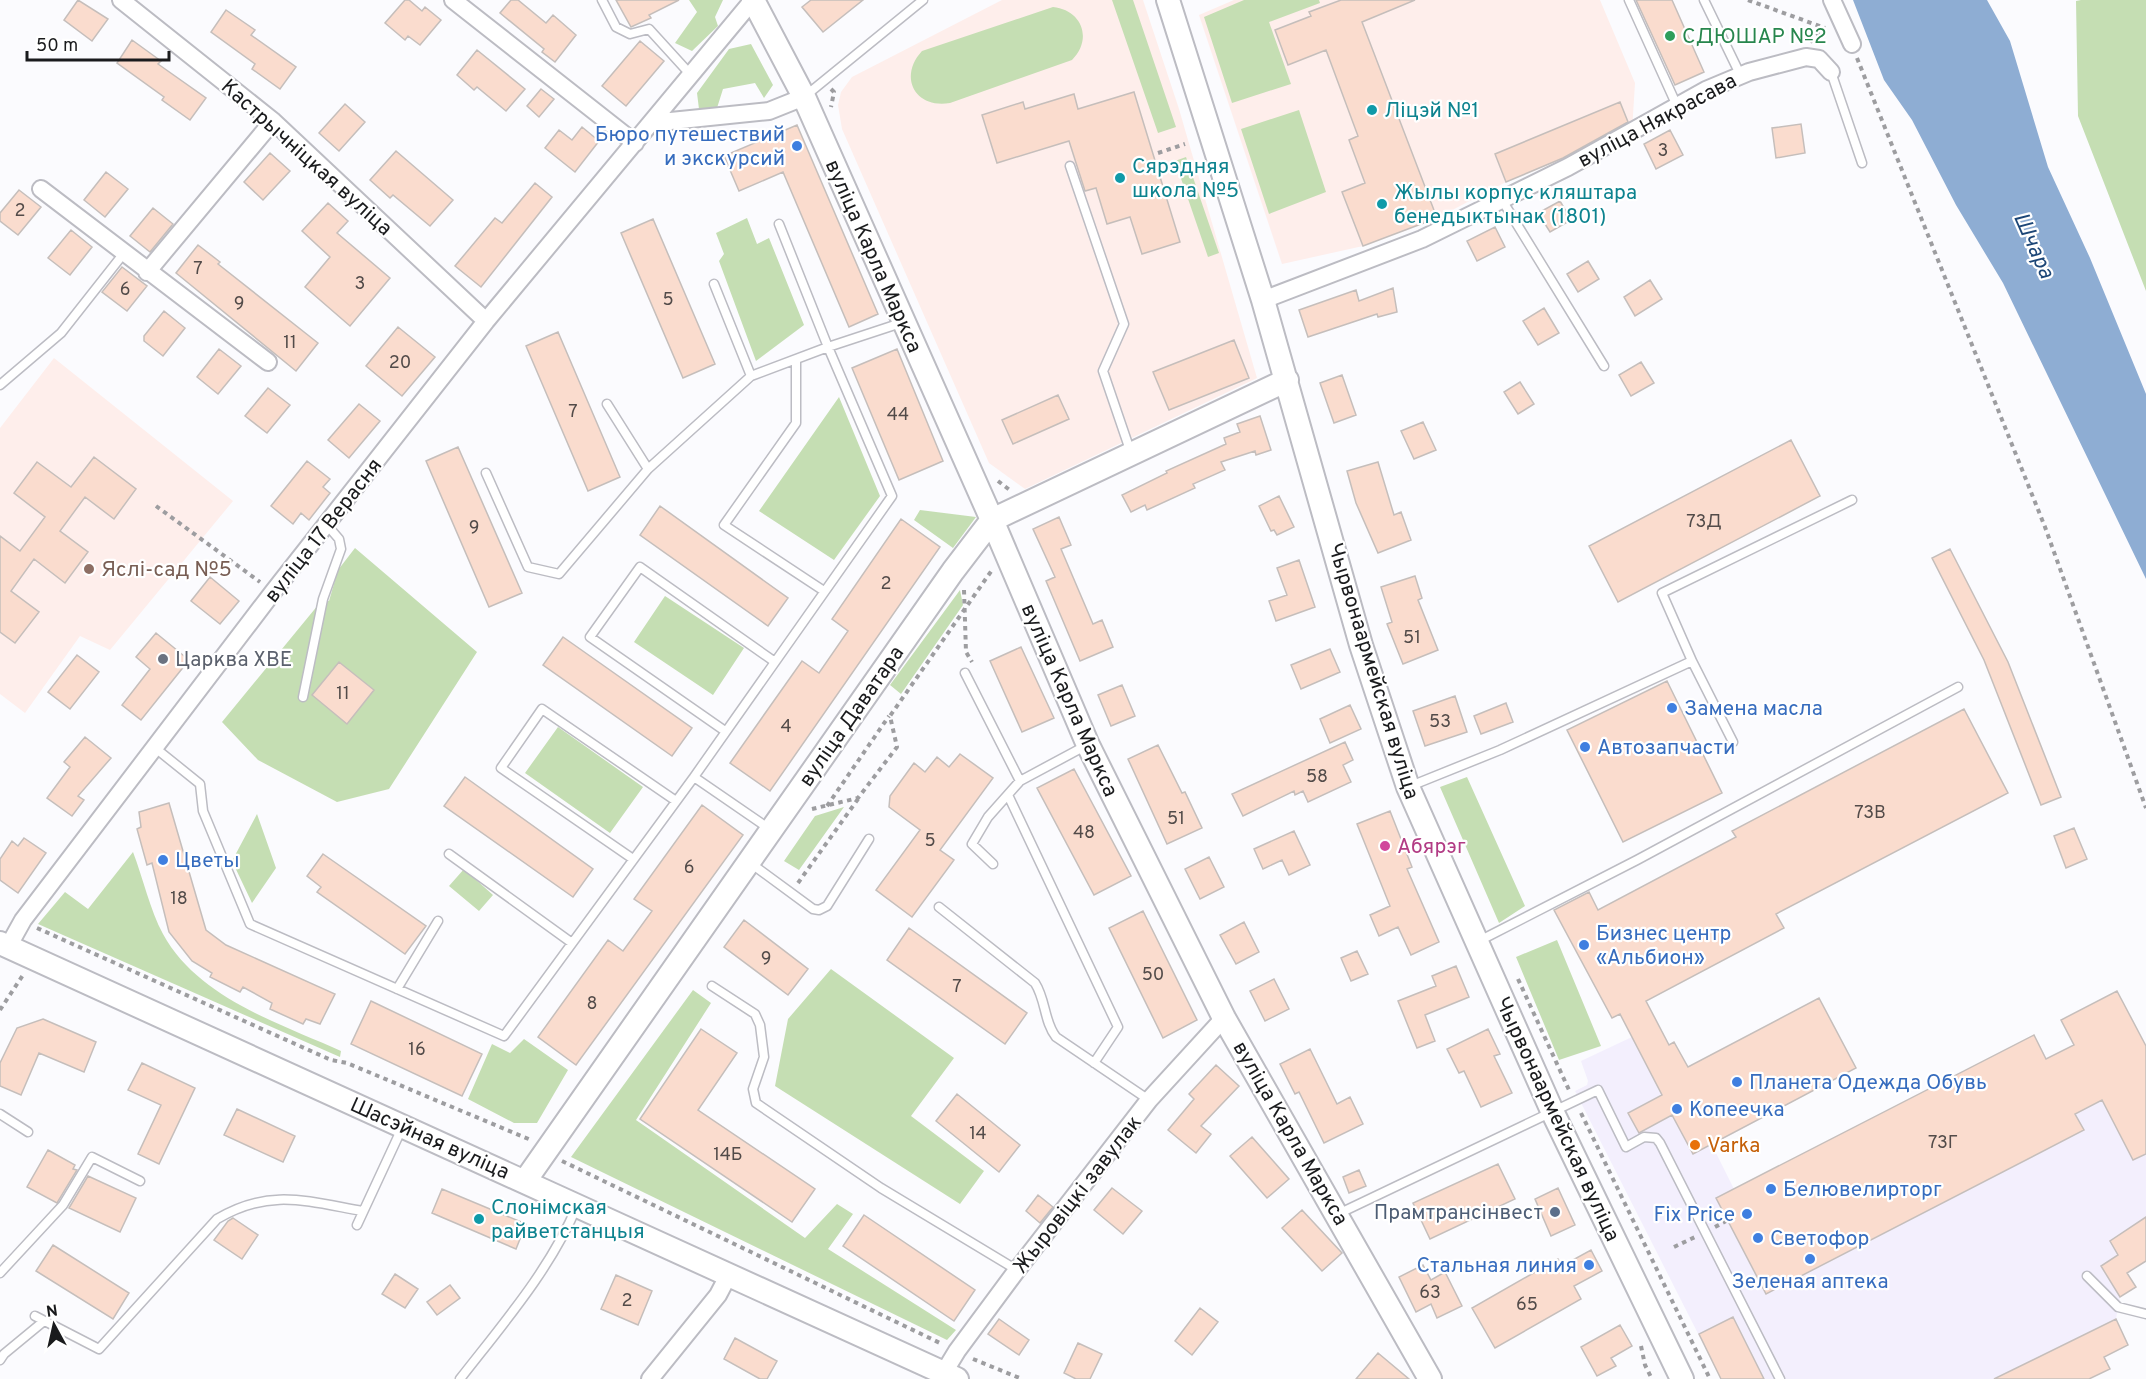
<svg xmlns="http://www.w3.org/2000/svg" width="2146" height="1379" font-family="Overpass,sans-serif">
<rect width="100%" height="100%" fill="#fbfbfe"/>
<path fill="#f3effd" d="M2117,991L2146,1046V1217L2127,1273L2136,1287L2120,1297L2116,1319L2128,1345L2105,1357L2110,1369L2089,1379H1721L1575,1091L1587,1085L1588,1081L1581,1061L1632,1037L1643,1059L1674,1042L1688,1067L1819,998L1856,1068L1712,1145L1734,1189L2034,1035L2047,1059L2073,1045L2061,1020Z"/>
<path fill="#feeeeb" d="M1002,0H1143L1179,109L1257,378L1025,489L989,463L842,129L838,105L841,92L852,77Z
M1234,0H1600L1635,83L1632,131L1506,182L1437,218L1363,246L1282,264L1199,15Z
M54,358L233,501L110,650L80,636L25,713L0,694V428Z"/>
<path fill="#c5deb3" d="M689,0H723L715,17L718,26L692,51L675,43L697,12Z
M1112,0H1133L1176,127L1158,133Z
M1244,0H1319L1320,3L1269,22L1291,84L1232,103L1204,17Z
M2081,0H2146V291L2078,116L2076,1Z
M1053,7C1082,10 1093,39 1072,60L950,103C915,109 898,77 922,51Z
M751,44L773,85L764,98L755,83L723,89L717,108L699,109L697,93L729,49Z
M1299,110L1326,192L1269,214L1241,129Z
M1186,157L1219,253L1208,257L1175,161Z
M747,218L757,244L769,238L804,325L756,361L719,261L724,254L716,233Z
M839,397L880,496L834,560L759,511Z
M920,510L976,517L953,548L914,520Z
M355,548L477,652L389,789L337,802L258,760L222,722L323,599L329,601L338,570Z
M960,590L963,605L901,694L890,685Z
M665,596L744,648L713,695L634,642Z
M558,727L643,787L610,833L525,773Z
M1467,777L1525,906L1499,923L1440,787Z
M844,807L799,870L784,861L815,816Z
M257,814L276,868L252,903L232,861Z
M133,852C143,878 150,910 163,934C198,998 279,1023 341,1051L340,1057L38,924L65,892L88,909Z
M464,869L493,895L479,911L449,886Z
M1557,940L1601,1046L1559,1060L1516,957Z
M831,969L954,1058L911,1116L984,1171L960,1204L775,1086L788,1019Z
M693,990L711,1003L636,1120L805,1238L837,1204L853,1214L828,1249L956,1330L947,1340L571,1157Z
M524,1039L568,1070L537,1123H514L468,1099L492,1044L510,1053Z"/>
<path fill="#8eadd3" d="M1853,0H1987L2010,41L2048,167L2090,258L2146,394V579L2003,283L1956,205L1912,120L1884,80Z"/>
<path fill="#fadcce" stroke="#c5bebb" stroke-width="1.5" d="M78,0L108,19L92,41L64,20Z
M405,0H409L422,11L425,7L441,20L420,45L408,36L405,40L385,23Z
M511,0H518L546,23L553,15L576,35L555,62L542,52L544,49L500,13Z
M616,0H679L649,15L651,18L631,27Z
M811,0H863L823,32L802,7Z
M1341,0H1415L1362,22L1437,218L1363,246L1342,192L1365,183L1349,140L1358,136L1326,50L1288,65L1275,30L1311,16L1309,12Z
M1636,0H1672L1704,72L1675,85Z
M226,10L255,30L251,35L296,67L280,89L252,69L255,64L211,32Z
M132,40L161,61L158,64L206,98L190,120L162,100L164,97L117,63Z
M640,41L664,61L626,106L602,86Z
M477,50L525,89L506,111L477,87L474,90L457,75Z
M541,89L554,99L539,117L527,106Z
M1134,92L1180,242L1142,254L1130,217L1107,224L1096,188L1085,191L1069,141L997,163L982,115L1023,102L1025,109L1074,94L1078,109Z
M1620,102L1628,122L1563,158L1506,182L1495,154Z
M345,104L365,122L339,151L319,133Z
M1801,124L1805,153L1776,158L1772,128Z
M797,125L878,314L849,327L783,172L739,191L724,156Z
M582,127L599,141L575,172L545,148L559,130L572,140Z
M1670,130L1683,155L1656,169L1644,144Z
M396,151L453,200L430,226L393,195L390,198L370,180Z
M270,153L290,171L263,200L244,182Z
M106,172L128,189L105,217L84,200Z
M535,183L552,197L481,287L455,266L495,218L502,223Z
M19,190L41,207L18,235L0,221V213Z
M1560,201L1571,220L1550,232L1538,213Z
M328,203L348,221L337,233L390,278L350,326L305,287L330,257L302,231Z
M153,208L173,224L150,252L130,236Z
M653,219L715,364L683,378L621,233Z
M1495,227L1505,247L1477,261L1467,241Z
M71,230L92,247L70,275L48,258Z
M198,245L220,262L218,264L318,343L296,371L176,273Z
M1588,261L1599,279L1578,292L1567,274Z
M122,267L147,286L127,311L102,292Z
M1650,280L1662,299L1635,316L1624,297Z
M1393,288L1397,312L1378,317L1377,314L1308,337L1299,310L1356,290L1359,301Z
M1544,308L1559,333L1538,345L1523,321Z
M164,311L185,328L163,356L144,341V336Z
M398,327L435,357L402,396L366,366Z
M558,332L620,477L588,491L526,346Z
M1234,340L1249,378L1169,410L1153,372Z
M219,349L241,366L218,394L197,377Z
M897,349L943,461L899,480L852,368Z
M1641,362L1654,383L1631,396L1619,375Z
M1342,375L1356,415L1334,423L1320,383Z
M1520,382L1534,404L1518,414L1504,392Z
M268,388L290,405L267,433L245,416Z
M1058,395L1069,419L1013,444L1002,420Z
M359,404L380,421L349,458L328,440Z
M1260,416L1271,450L1256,455L1255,451L1221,462L1225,470L1193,484L1195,488L1147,510L1145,505L1131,512L1122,495L1167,473L1166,471L1226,444L1224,438L1240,432L1237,424Z
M1423,422L1436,450L1414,459L1401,431Z
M1791,440L1820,496L1618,602L1589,546Z
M458,447L522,593L489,607L426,461Z
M94,457L136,489L114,519L85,497L60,531L88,552L65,583L34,559L11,591L39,612L15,643L0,632V536L20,551L45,517L14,493L37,462L71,487Z
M307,461L330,479L323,487L330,493L309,520L301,513L293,524L271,506Z
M1378,462L1394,515L1401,512L1411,540L1378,553L1356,503L1347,471Z
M1279,496L1294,527L1277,535L1274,530L1271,531L1259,506Z
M660,506L788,598L768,626L640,535Z
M1059,517L1071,545L1061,549L1093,624L1102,620L1113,647L1080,661L1046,581L1055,577L1033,529Z
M901,519L940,547L770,791L730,763L802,661L819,673L848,631L832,619Z
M1950,549L2008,662L2061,797L2041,805L1984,660L1932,558Z
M1299,560L1315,607L1276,621L1269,601L1287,595L1277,568Z
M1415,576L1422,598L1418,600L1438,650L1403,664L1387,624L1392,622L1381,587Z
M210,577L239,601L220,624L191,601Z
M156,633L189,660L141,720L122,705L150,669L136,657Z
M563,637L692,728L672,756L543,665Z
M1021,647L1054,718L1022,732L990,661Z
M1330,649L1340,672L1301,689L1291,665Z
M77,655L99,672L70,709L48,692Z
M339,662L374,690L347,724L312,695Z
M1667,681L1722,793L1623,842L1567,730Z
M1122,685L1135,716L1111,726L1098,695Z
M1455,696L1467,732L1425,746L1413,711Z
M1506,703L1513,722L1481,734L1474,716Z
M1350,705L1361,729L1330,743L1320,719Z
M1964,709L2008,793L1776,914L1784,928L1646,1001L1669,1045L1674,1042L1688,1067L1819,998L1856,1068L1693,1154L1672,1115L1639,1133L1628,1113L1662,1095L1620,1014L1612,1018L1554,910L1589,892L1598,910L1736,837L1732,831Z
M85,737L111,758L78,796L84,800L72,816L47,798L70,767L64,762Z
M1345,742L1353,760L1343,765L1351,782L1308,802L1303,791L1295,795L1294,791L1243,816L1232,794Z
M1158,745L1182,793L1185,792L1202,828L1167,844L1128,759Z
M960,754L993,778L940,850L954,860L912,917L876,890L920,830L889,807L890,796L914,763L925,772L937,757L949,767Z
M1074,769L1131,876L1094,895L1037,788Z
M465,777L593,869L573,897L444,806Z
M169,803L206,930L226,945L335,994L320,1024L306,1019L303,1024L270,1009L272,1003L243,987L240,992L210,977L212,973L192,961L169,932L152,863L147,865L137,829L141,827L139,812Z
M702,805L743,835L576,1065L538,1037L608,940L623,951L652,911L634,899Z
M1390,811L1412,867L1407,869L1439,942L1411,955L1398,927L1379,936L1370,915L1390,906L1357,824Z
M2074,828L2087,859L2066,868L2054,836Z
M1294,831L1310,865L1289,875L1282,860L1263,869L1254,849Z
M24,838L46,853L18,893L0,880V859L12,841L18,846Z
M323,854L426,926L405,954L317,892L321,887L307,876Z
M1209,857L1224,887L1200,899L1185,869Z
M1143,911L1197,1020L1163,1038L1109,928Z
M744,920L808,969L788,995L724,947Z
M1244,922L1259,952L1236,964L1220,935Z
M909,928L1027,1013L1005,1044L887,960Z
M1357,951L1368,974L1351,981L1341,958Z
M1456,966L1469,997L1425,1015L1435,1041L1417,1048L1398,1001L1436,986L1432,976Z
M1274,979L1289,1009L1265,1021L1250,991Z
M2117,991L2146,1046V1154L2133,1160L2102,1100L2075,1114L2084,1130L1766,1294L1716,1198L2034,1035L2046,1059L2074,1045L2061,1020Z
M371,1001L482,1054L462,1096L351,1044Z
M43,1019L96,1042L84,1072L39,1053L21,1095L0,1086V1063L17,1028Z
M701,1029L737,1053L698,1110L815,1189L792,1222L640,1119Z
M1488,1029L1500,1054L1494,1056L1512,1093L1481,1107L1464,1071L1459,1073L1447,1049Z
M1310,1049L1337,1104L1350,1097L1363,1124L1324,1143L1299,1092L1295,1094L1280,1064Z
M142,1063L195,1088L159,1164L138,1154L161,1105L128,1090Z
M1216,1065L1239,1086L1201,1126L1211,1134L1196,1153L1168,1130L1194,1099L1189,1094Z
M957,1094L1020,1145L999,1172L936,1121Z
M237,1109L295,1136L283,1162L224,1135Z
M1252,1137L1289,1179L1267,1198L1230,1156Z
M48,1150L75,1165L73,1169L77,1170L57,1203L27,1187Z
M1498,1164L1515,1199L1430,1239L1413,1203Z
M1359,1170L1366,1186L1349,1193L1343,1177Z
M88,1176L136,1198L120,1232L69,1208Z
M1112,1188L1142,1211L1123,1234L1094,1210Z
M1558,1188L1575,1225L1551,1236L1535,1199Z
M442,1189L526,1224L516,1249L432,1213Z
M1038,1195L1053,1207L1040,1223L1026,1211Z
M1302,1210L1342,1253L1322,1271L1282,1228Z
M864,1215L975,1290L954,1321L843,1246Z
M2146,1217V1261L2127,1273L2136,1287L2120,1297L2101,1266L2118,1255L2110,1241Z
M233,1218L258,1235L242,1259L214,1240L228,1221Z
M53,1245L129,1293L113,1319L36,1271Z
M1591,1250L1602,1271L1574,1286L1581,1299L1495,1348L1472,1308L1558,1259L1562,1266Z
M1423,1265L1431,1280L1445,1272L1462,1306L1437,1318L1431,1304L1416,1312L1399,1277Z
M395,1274L418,1289L405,1308L382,1294Z
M616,1275L652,1291L638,1325L601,1309Z
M450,1285L460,1298L437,1315L427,1302Z
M1200,1308L1218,1322L1192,1355L1175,1341Z
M1733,1317L1764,1379H1721L1699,1334Z
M999,1319L1029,1340L1019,1355L988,1334Z
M2116,1319L2128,1345L2104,1357L2110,1369L2089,1379H1994Z
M1620,1325L1632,1346L1611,1358L1616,1366L1597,1376L1581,1347Z
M735,1338L777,1361L767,1379H760L724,1359Z
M1078,1343L1102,1354L1090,1379H1076L1064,1373Z
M1378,1353L1409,1379H1356Z"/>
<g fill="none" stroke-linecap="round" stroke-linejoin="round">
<g stroke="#bcbcc3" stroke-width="11">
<path id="lane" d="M602,0L616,27L630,34L649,29L690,74
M1629,0L1677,106
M1704,0L1737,68
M1831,72L1862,163
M804,97L923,0
M1070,166L1124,324L1103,371L1131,453
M1502,200L1604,366
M779,224L828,347L904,322
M714,284L751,376
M796,361V423L724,525L824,591
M0,385L61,333L124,253
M607,404L648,469
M1692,661L1733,742
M965,673L1020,781
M303,697L323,599L341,549L339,539L327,525
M725,731L590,637L640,567L775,662
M154,747L200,784L203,811L250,924L504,1036L694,777L892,496L828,347L751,376L648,469L559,574L528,567L486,473
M694,777L771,830
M1408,787L1500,750L1692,661L1662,593L1852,500
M1008,795L1118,1027L1094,1063
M449,854L572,943
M633,859L501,768L542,709L676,801
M749,862L813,909L819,910L827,906L869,839
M993,864L972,844L988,817L1020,781L1087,745
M939,907L1035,983C1046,1000 1044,1022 1056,1037L1149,1100
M1477,942L1637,860L1958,687
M712,986L755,1014L760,1025L764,1057L753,1089L756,1103L881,1188L1017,1270
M397,989L438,921
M0,1114L28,1132
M1338,1214L1598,1090L1626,1147L1644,1137L1656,1138L1660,1143L1780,1379
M357,1225L403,1126
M0,1273L63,1205L92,1157L140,1181
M2087,1276L2118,1307L2146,1314
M35,1316L99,1349L217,1219C269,1188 306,1201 362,1211
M0,1360L4,1354L44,1321
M460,1379C502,1325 550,1270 577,1206"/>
</g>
<g stroke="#bcbcc3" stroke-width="20">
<path id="street" d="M121,0L273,121L486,321
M453,0L635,143
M1832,0L1852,44
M651,123L769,111L804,97
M41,189L268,362
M147,272L273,121
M1263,300L1422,239L1568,167L1706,90L1749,72L1806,57L1819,59L1831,72
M8,947L23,920L273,592L486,321L753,0
M650,1379L718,1295L728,1276
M940,1379L957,1351L1017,1270L1149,1100L1224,1018"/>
</g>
<g stroke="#bcbcc3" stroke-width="26">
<path id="secondary" d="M753,0L804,97L992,520L1088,745L1224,1018L1430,1379
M1168,0L1263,300L1361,645L1408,787L1553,1113L1682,1379
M0,943L957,1379
M525,1181L953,571L992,520L1287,380"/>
</g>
<path stroke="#9d9da0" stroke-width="4" stroke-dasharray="4.5 4.5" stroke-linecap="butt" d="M1748,0L1825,28
M1810,42L1825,29
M1857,58L2045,527L2146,808
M831,89L834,92L831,107
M1158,153L1185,144
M998,481L1011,491
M156,506L260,582
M964,590L966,652L972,662
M827,806L889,716
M812,809L858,798L897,747L890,716L992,570
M798,883L858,799
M37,928L331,1060L347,1063L531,1140
M1518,979L1569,1090
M0,1010L23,975
M1581,1113L1710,1379
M562,1161L942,1344
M1715,1227L1728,1220
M1674,1247L1695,1237
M1641,1346L1645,1365L1652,1379
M973,1359L1022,1379"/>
<use href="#lane" stroke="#fff" stroke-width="8"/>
<use href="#street" stroke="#fff" stroke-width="16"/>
<use href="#secondary" stroke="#fff" stroke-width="22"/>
</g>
<circle fill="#2e9e5b" stroke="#fff" stroke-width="2" cx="1670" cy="36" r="6"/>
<g fill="#0f9aa8" stroke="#fff" stroke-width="2">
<circle cx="1372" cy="110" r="6"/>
<circle cx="1120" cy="178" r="6"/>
<circle cx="1382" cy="204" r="6"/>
<circle cx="479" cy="1219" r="6"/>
</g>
<g fill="#3f7fe0" stroke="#fff" stroke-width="2">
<circle cx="797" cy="146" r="6"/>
<circle cx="1672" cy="708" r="6"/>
<circle cx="1585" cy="747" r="6"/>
<circle cx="163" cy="860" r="6"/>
<circle cx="1584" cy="945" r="6"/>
<circle cx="1737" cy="1082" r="6"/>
<circle cx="1677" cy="1109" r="6"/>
<circle cx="1771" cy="1189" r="6"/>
<circle cx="1747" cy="1214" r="6"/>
<circle cx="1758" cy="1238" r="6"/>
<circle cx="1810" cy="1259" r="6"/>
<circle cx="1589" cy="1265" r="6"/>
</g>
<circle fill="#8d6e63" stroke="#fff" stroke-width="2" cx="89" cy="569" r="6"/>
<circle fill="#6b7280" stroke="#fff" stroke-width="2" cx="163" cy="659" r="6"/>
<circle fill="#d1479c" stroke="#fff" stroke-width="2" cx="1385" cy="846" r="6"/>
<circle fill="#e8710a" stroke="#fff" stroke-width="2" cx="1695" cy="1145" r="6"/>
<circle fill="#5c6f8a" stroke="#fff" stroke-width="2" cx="1555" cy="1212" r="6"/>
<g text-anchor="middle" stroke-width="4.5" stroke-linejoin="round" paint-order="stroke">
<g font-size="18" fill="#524b49">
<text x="1663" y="156">3</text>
<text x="20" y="216">2</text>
<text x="198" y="274">7</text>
<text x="360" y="289">3</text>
<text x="125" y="295">6</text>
<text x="668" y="305">5</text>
<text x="239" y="309">9</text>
<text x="290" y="348">11</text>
<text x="400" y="368">20</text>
<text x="573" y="417">7</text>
<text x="898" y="420">44</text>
<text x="1704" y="527">73Д</text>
<text x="474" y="533">9</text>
<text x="886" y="589">2</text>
<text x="1412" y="643">51</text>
<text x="343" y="699">11</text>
<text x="1440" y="727">53</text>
<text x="786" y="732">4</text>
<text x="1317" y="782">58</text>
<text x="1870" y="818">73В</text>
<text x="1176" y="824">51</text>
<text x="1084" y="838">48</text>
<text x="930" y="846">5</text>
<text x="689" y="873">6</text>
<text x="179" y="904">18</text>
<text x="766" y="964">9</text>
<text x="1153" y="980">50</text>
<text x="957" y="992">7</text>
<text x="592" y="1009">8</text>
<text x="417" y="1055">16</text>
<text x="978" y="1139">14</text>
<text x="1943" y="1148">73Г</text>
<text x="728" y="1160">14Б</text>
<text x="1430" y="1298">63</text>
<text x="627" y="1306">2</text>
<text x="1527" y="1310">65</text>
</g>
<g font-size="21" fill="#27864d" stroke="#fff" text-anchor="start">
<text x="1682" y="43">СДЮШАР №2</text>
</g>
<g font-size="21" fill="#0d838f" stroke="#fff" text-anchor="start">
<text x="1384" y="117">Ліцэй №1</text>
<text x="1132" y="173">Сярэдняя<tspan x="1132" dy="24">школа №5</tspan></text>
<text x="1394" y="199">Жылы корпус кляштара<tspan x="1394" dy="24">бенедыктынак (1801)</tspan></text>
<text x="491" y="1214">Слонімская<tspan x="491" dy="24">райветстанцыя</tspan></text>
</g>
<g font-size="21" fill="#1a1b1d" stroke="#fff">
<text transform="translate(1657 120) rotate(-28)" y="7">вуліца Някрасава</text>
<text transform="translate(307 157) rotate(42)" y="7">Кастрычніцкая вуліца</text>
<text transform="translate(874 256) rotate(66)" y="7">вуліца Карла Маркса</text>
<text transform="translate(323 530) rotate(-52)" y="7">вуліца 17 Верасня</text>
<text transform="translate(1374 671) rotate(73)" y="7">Чырвонаармейская вуліца</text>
<text transform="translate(1070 700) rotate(66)" y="7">вуліца Карла Маркса</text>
<text transform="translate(851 716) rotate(-55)" y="7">вуліца Даватара</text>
<text transform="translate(1558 1119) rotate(65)" y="7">Чырвонаармейская вуліца</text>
<text transform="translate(1291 1133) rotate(60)" y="7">вуліца Карла Маркса</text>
<text transform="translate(430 1138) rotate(24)" y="7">Шасэйная вуліца</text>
<text transform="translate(1077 1194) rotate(-52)" y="7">Жыровіцкі завулак</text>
</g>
<g font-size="21" fill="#366cbe" stroke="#fff" text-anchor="start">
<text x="785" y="141" text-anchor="end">Бюро путешествий<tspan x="785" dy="24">и экскурсий</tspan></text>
<text x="1684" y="715">Замена масла</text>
<text x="1597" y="754">Автозапчасти</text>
<text x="175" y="867">Цветы</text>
<text x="1596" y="940">Бизнес центр<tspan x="1596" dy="24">«Альбион»</tspan></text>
<text x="1749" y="1089">Планета Одежда Обувь</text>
<text x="1689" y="1116">Копеечка</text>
<text x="1783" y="1196">Белювелирторг</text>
<text x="1735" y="1221" text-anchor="end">Fix Price</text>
<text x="1770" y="1245">Светофор</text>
<text x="1577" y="1272" text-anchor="end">Стальная линия</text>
<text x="1810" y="1288" text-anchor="middle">Зеленая аптека</text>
</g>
<g font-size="21" fill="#785e54" stroke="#fff" text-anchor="start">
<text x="101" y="576">Яслі-сад №5</text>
</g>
<g font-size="21" fill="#5b616d" stroke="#fff" text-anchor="start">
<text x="175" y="666">Царква ХВЕ</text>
</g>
<g font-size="21" fill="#b23c85" stroke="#fff" text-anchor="start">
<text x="1397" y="853">Абярэг</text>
</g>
<g font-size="21" fill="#c56008" stroke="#fff" text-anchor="start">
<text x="1707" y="1152">Varka</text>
</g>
<g font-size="21" fill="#4e5e75" stroke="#fff" text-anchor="end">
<text x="1543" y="1219">Прамтрансінвест</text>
</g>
<g font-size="22" font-style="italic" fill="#1c4677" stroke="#fff">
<text transform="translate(2035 245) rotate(66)" y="8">Шчара</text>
</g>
</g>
<g transform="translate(54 1325) rotate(352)" stroke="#ffffff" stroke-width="4.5" paint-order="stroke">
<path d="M0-4.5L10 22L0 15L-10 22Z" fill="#1a1b1d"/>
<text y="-9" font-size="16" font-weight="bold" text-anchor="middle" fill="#1a1b1d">N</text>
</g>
<path d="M27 51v9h142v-9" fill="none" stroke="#1a1b1d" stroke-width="3"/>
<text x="36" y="51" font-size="18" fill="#1a1b1d" stroke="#ffffff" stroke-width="4.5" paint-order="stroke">50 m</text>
</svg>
